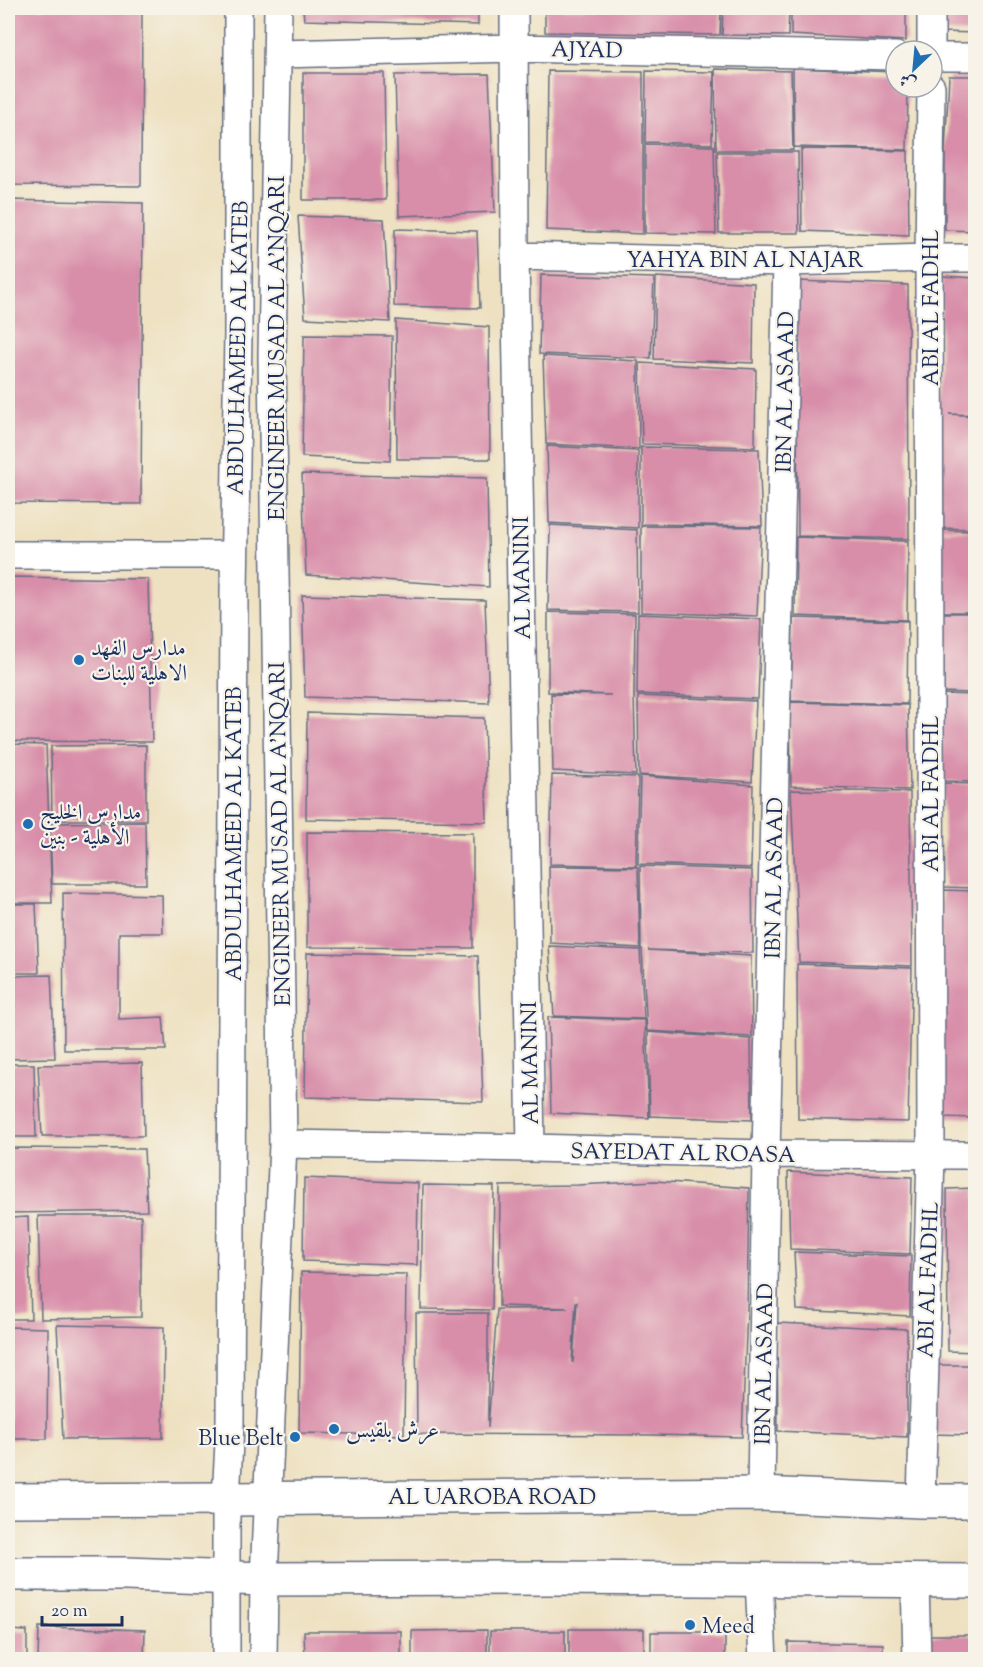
<svg xmlns="http://www.w3.org/2000/svg" width="983" height="1667" font-family="'Sorts Mill Goudy',Amiri,serif">
<rect width="100%" height="100%" fill="#f7f3e8"/>
<filter id="ink" filterUnits="userSpaceOnUse"><feTurbulence type="fractalNoise" baseFrequency=".0167" numOctaves="2"/><feDisplacementMap in="SourceGraphic" scale="12" xChannelSelector="R" yChannelSelector="G"/><feConvolveMatrix kernelMatrix="1 2 1 2 8 2 1 2 1" color-interpolation-filters="sRGB"/></filter>
<filter id="wash" filterUnits="userSpaceOnUse"><feTurbulence type="fractalNoise" baseFrequency=".008" numOctaves="4" result="noise"/><feDisplacementMap in="SourceGraphic" scale="24" xChannelSelector="R" yChannelSelector="G"/><feGaussianBlur stdDeviation="1.35" result="paint"/><feColorMatrix in="noise" values="0 0 0 0 0 0 0 0 0 0 0 0 0 0 0 0 0 1.4 0 .05"/><feComposite in="paint" operator="in"/></filter>
<g filter="url(#wash)">
<rect width="100%" height="100%" fill="#eee1c1"/>
<g id="blocks">
<path fill="#d88da9" fill-rule="evenodd" d="M8,8H142L141,186L8,185Z
M303,8H478V25L304,20Z
M545,8H721L720,35L545,32Z
M723,8H789L788,36L722,35Z
M791,8H906V41L791,35Z
M942,8H976V33L943,32Z
M793,68L896,72V87H908L907,150L794,147Z
M715,69L791,71L793,150H716Z
M548,71L643,72V234L546,230Z
M646,71L714,72L712,144L645,142Z
M303,73H384L386,200H303Z
M489,74L495,212L399,216L395,75Z
M949,76H976V231L945,230V152Z
M645,144L714,146L716,234L645,233Z
M801,149L908,151L909,235L802,231Z
M717,152H798L799,233H719Z
M8,200L143,203L141,504L8,503Z
M298,216L384,219L390,322L305,318Z
M395,229L477,231L480,308L394,306Z
M541,275L654,278L651,358L539,354Z
M942,276L976,278V415L949,414L976,416V529L936,528Z
M656,277L754,283L753,363L654,359Z
M796,281L908,285L909,539L798,536Z
M396,320L489,327L490,459H397Z
M304,335L392,336L390,461L302,457Z
M543,356L638,361L639,449L546,444Z
M640,363L756,369L755,447L642,444Z
M547,446L638,451V528L549,523Z
M641,447L759,449L762,526L641,524Z
M302,474L487,478L489,587L306,575Z
M550,525L637,530L638,612L548,610Z
M641,526L761,527L757,616L641,612Z
M937,530L976,531V612H940Z
M796,537L908,541L907,620L795,616Z
M8,577L148,579L152,742L8,741Z
M302,595L485,600L489,703L305,697Z
M548,612L635,614L634,696L636,775L553,771L551,694L611,695L548,692Z
M940,613H976V693L939,692Z
M638,614L761,619L758,699L637,694Z
M793,618L908,621L907,704L791,701Z
M941,694L976,695V782L944,781Z
M638,696L756,701L752,782L639,775Z
M790,702L908,705L910,790L791,786Z
M307,713L484,718L487,822L306,819Z
M8,744L46,745L52,903H8Z
M146,745V820H52L51,746Z
M552,775L638,777L636,866L550,864Z
M640,776L753,785L751,868L638,864Z
M943,783L976,784V888L944,887Z
M791,790L910,792L912,966L799,962Z
M145,822L146,884H52L50,823Z
M307,832L473,833V948L307,947Z
M549,866L638,867L640,948L550,943Z
M640,866L752,870L753,953L648,950L751,956L752,1037L647,1031L642,949H641Z
M942,890L976,891V1118L942,1117Z
M63,893L162,895L163,933H119V1019L163,1017L166,1050H64Z
M8,904H36L39,973H8Z
M549,946L640,950L644,1019L554,1016Z
M307,953L478,956L483,1102L305,1097Z
M797,964L912,968L908,1122L798,1119Z
M51,975L55,1058L8,1059V976Z
M548,1017L645,1020L649,1118L551,1113Z
M648,1032L751,1039L752,1120L650,1116Z
M142,1063L144,1136H42L38,1065Z
M8,1064H34L36,1137H8Z
M8,1148L144,1149L147,1211L8,1213Z
M788,1172L912,1177L910,1254L790,1249Z
M304,1178L418,1183L417,1265L303,1261Z
M655,1181L749,1188L747,1310L742,1437L652,1435L417,1434L416,1313H488V1428L497,1309L568,1308L499,1306L500,1186L578,1185ZM576,1302H577L573,1362H572Z
M423,1185L494,1186L492,1310L421,1309Z
M976,1188V1352L948,1351L947,1189Z
M38,1216H141V1317L41,1319Z
M28,1217L31,1319H8V1218Z
M794,1252L911,1256L910,1316L797,1310Z
M301,1272L406,1274L404,1435L299,1433Z
M777,1323L907,1329V1437L778,1431Z
M57,1325L164,1327L163,1438L63,1439Z
M8,1327L48,1328L47,1439H8Z
M930,1365H976V1435L929,1434Z
M39,1627L145,1630L144,1660H38Z
M569,1629H644V1660H569Z
M8,1630L27,1631V1660H8Z
M487,1630V1660H412V1631Z
M304,1631H401V1660H305Z
M490,1631H565V1660H490Z
M651,1632H725V1660H651Z
M926,1635H976V1660H927Z
M788,1642L883,1644V1660H788Z"/>
</g>
</g>
<g filter="url(#ink)">
<use href="#blocks" fill-opacity="0" stroke="#656d81" stroke-width="1.5"/>
<g fill="none" stroke-linecap="round" stroke-linejoin="round">
<g stroke="#656d81" stroke-width="30">
<path id="minor" d="M514,8L515,256L531,1148
M931,8V51
M279,54L515,48L896,56
M932,57H976
M515,256L787,262L929,258H976
M8,555H234
M283,1144L531,1148L766,1154L976,1155
M761,1494L766,1154L787,262
M921,1501L931,1155L929,258L931,87
M759,1580L763,1660
M915,1580L917,1660
M226,1660V1499L230,1424L234,593L238,334V8
M263,1660L264,1579L283,1144L272,356L278,8"/>
</g>
<g stroke="#656d81" stroke-width="36">
<path id="major" d="M8,1500L226,1499L761,1494L921,1501H976
M8,1574H126L264,1579L549,1578L976,1581"/>
</g>
<use href="#minor" stroke="#fff" stroke-width="27"/>
<use href="#major" stroke="#fff" stroke-width="33"/>
</g>
</g>
<g fill="#1f6fb2" stroke="#f7f3e8" stroke-width="2">
<circle cx="79" cy="660" r="6"/>
<circle cx="28" cy="824" r="6"/>
<circle cx="334" cy="1429" r="6"/>
<circle cx="295" cy="1437" r="6"/>
<circle cx="690" cy="1625" r="6"/>
</g>
<g text-anchor="middle" stroke-width="4.5" stroke-linejoin="round" paint-order="stroke">
<g font-size="22" fill="#1b2f5e" stroke="#f7f3e8">
<text transform="translate(587 49) rotate(1)" y="8">AJYAD</text>
<text x="745" y="267">YAHYA BIN AL NAJAR</text>
<text transform="translate(930 308) rotate(-90)" y="8">ABI AL FADHL</text>
<text transform="translate(237 348) rotate(-89)" y="8">ABDULHAMEED AL KATEB</text>
<text transform="translate(276 348) rotate(-90)" y="8">ENGINEER MUSAD AL A'NQARI</text>
<text transform="translate(784 392) rotate(-89)" y="8">IBN AL ASAAD</text>
<text transform="translate(521 578) rotate(-91)" y="8">AL MANINI</text>
<text transform="translate(930 794) rotate(-90)" y="8">ABI AL FADHL</text>
<text transform="translate(233 834) rotate(-90)" y="8">ABDULHAMEED AL KATEB</text>
<text transform="translate(279 834) rotate(-91)" y="8">ENGINEER MUSAD AL A'NQARI</text>
<text transform="translate(773 878) rotate(-89)" y="8">IBN AL ASAAD</text>
<text transform="translate(529 1063) rotate(-91)" y="8">AL MANINI</text>
<text transform="translate(683 1152) rotate(1)" y="8">SAYEDAT AL ROASA</text>
<text transform="translate(927 1280) rotate(-88)" y="8">ABI AL FADHL</text>
<text transform="translate(763 1364) rotate(-89)" y="8">IBN AL ASAAD</text>
<text x="492" y="1504">AL UAROBA ROAD</text>
</g>
<g font-size="22" fill="#1b2f5e" stroke="#f7f3e8" text-anchor="start">
<text x="91" y="655">مدارس الفهد<tspan x="91" dy="25">الاهلية للبنات</tspan></text>
<text x="40" y="819">مدارس الخليج<tspan x="40" dy="25">الأهلية - بنين</tspan></text>
<text x="346" y="1437">عرش بلقيس</text>
<text x="283" y="1445" text-anchor="end">Blue Belt</text>
<text x="702" y="1633">Meed</text>
</g>
</g>
<rect width="983" height="1667" fill="none" stroke="#f7f3e8" stroke-width="30"/>
<g transform="translate(914 69) rotate(206)"><circle r="28" fill="#f7f3e8" stroke="#9fa5b1" stroke-width="1.5"/>
<path d="M0-4.5L10 22L0 15L-10 22Z" fill="#1f6fb2"/>
<text y="-9" font-size="16" font-weight="bold" text-anchor="middle" fill="#1b2f5e">ش</text>
</g>
<path d="M42 1616v9h80v-9" fill="none" stroke="#1b2f5e" stroke-width="3"/>
<text x="51" y="1616" font-size="18" fill="#1b2f5e" stroke="#f7f3e8" stroke-width="4.5" paint-order="stroke">20 m</text>
</svg>
